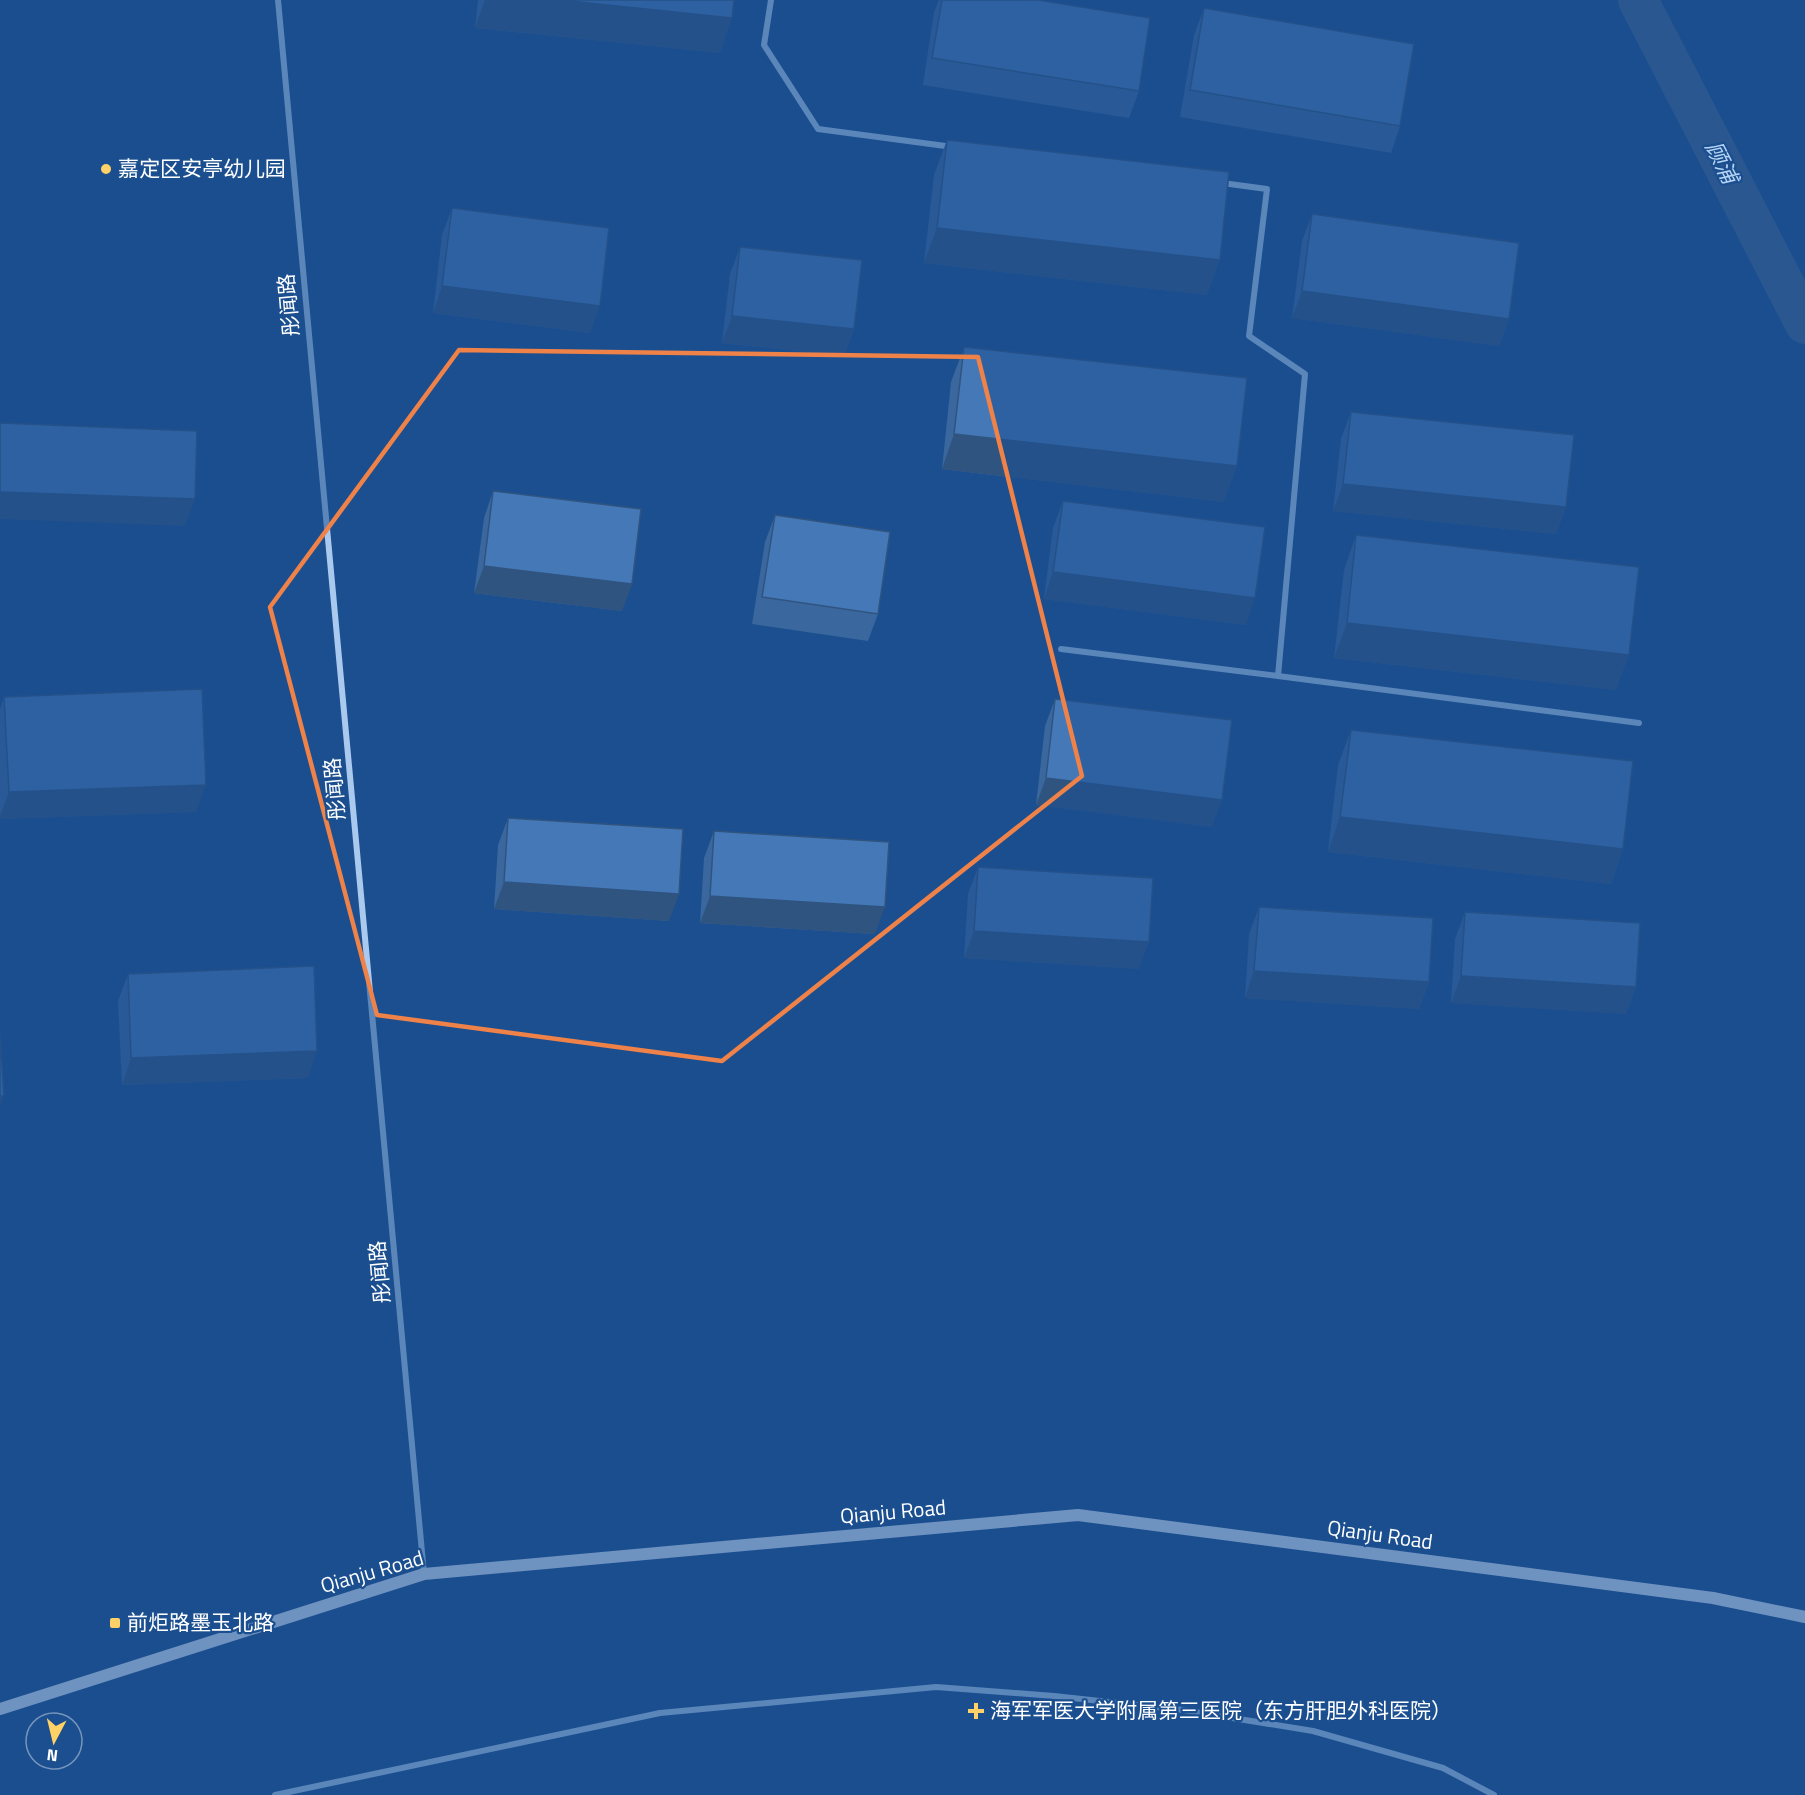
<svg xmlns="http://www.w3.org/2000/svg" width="1805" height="1795" font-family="'Titillium Web','Noto Sans SC',sans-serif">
<rect width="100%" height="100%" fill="#1b4f8f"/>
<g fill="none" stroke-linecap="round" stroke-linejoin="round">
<path stroke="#3c6290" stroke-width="40" d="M1638,0L1805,324"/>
<path stroke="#a9c9ee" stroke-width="6" d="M278,0L424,1574
M771,0L764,45L818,129L953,147
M1061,649L1278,676L1305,374L1249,336L1267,189L1222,183
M1278,676L1639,723
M275,1795L660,1713L936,1687L1054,1696L1183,1710L1313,1731L1443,1768L1494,1795"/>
<path stroke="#d6e6fa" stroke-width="12" d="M0,1709L424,1574L1078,1515L1713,1598L1805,1617"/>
</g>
<path fill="#3a679d" d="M478,0H734L720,53L475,28Z
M939,0H1038L1139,91L1129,118L923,85L934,12Z
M1204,8L1400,126L1391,153L1180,117L1194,35Z
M947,140L1207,295L924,263L934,175Z
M452,208L590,333L433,313L442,235Z
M1312,214L1509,319L1499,346L1292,318L1302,241Z
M740,247L854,329L844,356L722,343L730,274Z
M964,347L1224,502L942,469L951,382Z
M1351,412L1566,507L1556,534L1333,511L1341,439Z
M493,491L622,611L474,593L484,518Z
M1063,501L1246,625L1044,599L1053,528Z
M775,515L878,614L868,641L752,624L765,542Z
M1356,535L1616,690L1334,658L1344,570Z
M4,697L196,812L0,819V709Z
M1055,699L1212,827L1036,805L1045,726Z
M1351,730L1623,849L1611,884L1328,852L1338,765Z
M508,818L669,921L494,909L498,845Z
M714,831L875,934L700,923L704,858Z
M978,867L1139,969L964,958L968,894Z
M1259,907L1429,982L1419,1009L1245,998L1249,934Z
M1465,912L1636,987L1626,1014L1451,1003L1455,939Z
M128,974L308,1078L122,1085L118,1001Z"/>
<path fill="#305480" d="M485,0H560L732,18L720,53L475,28Z
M937,228L1220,260L1207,295L924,263Z
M442,286L600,306L590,333L433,313Z
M1302,291L1509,319L1499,346L1292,318Z
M732,316L854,329L844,356L722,343Z
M954,434L1237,466L1224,502L942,469Z
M1343,484L1566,507L1556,534L1333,511Z
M0,492L195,499L185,526L0,519Z
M484,566L632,584L622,611L474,593Z
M1053,572L1255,598L1246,625L1044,599Z
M1347,623L1629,655L1616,690L1334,658Z
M1046,778L1222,800L1212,827L1036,805Z
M206,785L196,812L0,819V816L9,792Z
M1340,817L1623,849L1611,884L1328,852Z
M504,882L679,894L669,921L494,909Z
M710,896L885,907L875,934L700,923Z
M974,931L1149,942L1139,969L964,958Z
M1254,971L1429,982L1419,1009L1245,998Z
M1461,976L1636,987L1626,1014L1451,1003Z
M317,1051L308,1078L122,1085L131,1058Z
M0,1096H4L0,1107Z"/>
<path fill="#4478b7" stroke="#305480" stroke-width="1.5" d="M560,0H734L732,18Z
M942,0H1038L1150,18L1139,91L932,58Z
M1204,8L1414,44L1400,126L1190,90Z
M947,140L1229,172L1220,260L937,228Z
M452,208L609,228L600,306L442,286Z
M1312,214L1519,243L1509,319L1302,291Z
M740,247L862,260L854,329L732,316Z
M964,347L1247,378L1237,466L954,434Z
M1351,412L1574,435L1566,507L1343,484Z
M0,423L197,431L195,499L0,492Z
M493,491L641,509L632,584L484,566Z
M1063,501L1265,527L1255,598L1053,572Z
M775,515L890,532L878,614L762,597Z
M1356,535L1639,567L1629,655L1347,623Z
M202,689L206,785L9,792L4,697Z
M1055,699L1232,720L1222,800L1046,778Z
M1351,730L1633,761L1623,849L1340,817Z
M508,818L683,829L679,894L504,882Z
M714,831L889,842L885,907L710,896Z
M978,867L1153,878L1149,942L974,931Z
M1259,907L1433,918L1429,982L1254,971Z
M1465,912L1640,923L1636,987L1461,976Z
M314,966L317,1051L131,1058L128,974Z
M0,1034L4,1096H0Z"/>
<path d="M0 0H1805V1795H0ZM459,350L978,357L1082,776L722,1061L377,1015L270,607Z" fill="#1b4f8f" fill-opacity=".55" fill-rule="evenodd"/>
<path fill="none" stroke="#ee8249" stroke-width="4.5" stroke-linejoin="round" d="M459,350L978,357L1082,776L722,1061L377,1015L270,607Z"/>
<g fill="#ffd166" stroke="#1b4f8f" stroke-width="2">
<circle cx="106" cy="169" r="6"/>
<rect x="109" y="1617" width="12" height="12" rx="3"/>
<path d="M973 1702h6v6h6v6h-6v6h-6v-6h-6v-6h6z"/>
</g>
<g text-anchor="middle" stroke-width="4.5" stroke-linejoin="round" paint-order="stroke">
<g font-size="21" fill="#fff" stroke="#1b4f8f" text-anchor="start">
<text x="118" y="176">嘉定区安亭幼儿园</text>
<text x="127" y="1630">前炬路墨玉北路</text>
<text x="990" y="1718">海军军医大学附属第三医院（东方肝胆外科医院）</text>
</g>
<g font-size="21" fill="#fff" stroke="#1b4f8f">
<text transform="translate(289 305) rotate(-95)" y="7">彤闻路</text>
<text transform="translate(335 789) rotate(-95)" y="7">彤闻路</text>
<text transform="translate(380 1272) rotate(-95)" y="7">彤闻路</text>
<text transform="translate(893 1512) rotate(-5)" y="7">Qianju Road</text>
<text transform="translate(1380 1535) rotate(8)" y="7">Qianju Road</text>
<text transform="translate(372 1572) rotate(-16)" y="7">Qianju Road</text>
</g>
<g font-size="22" font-style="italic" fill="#b5d3f5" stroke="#1b4f8f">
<text transform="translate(1722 162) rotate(63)" y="8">顾浦</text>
</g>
</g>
<g transform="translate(54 1741) rotate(187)"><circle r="28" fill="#1b4f8f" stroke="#7695bc" stroke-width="1.5"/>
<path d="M0-4.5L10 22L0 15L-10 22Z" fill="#ffd166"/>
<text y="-9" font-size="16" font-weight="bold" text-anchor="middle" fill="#ffffff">N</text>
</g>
</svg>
